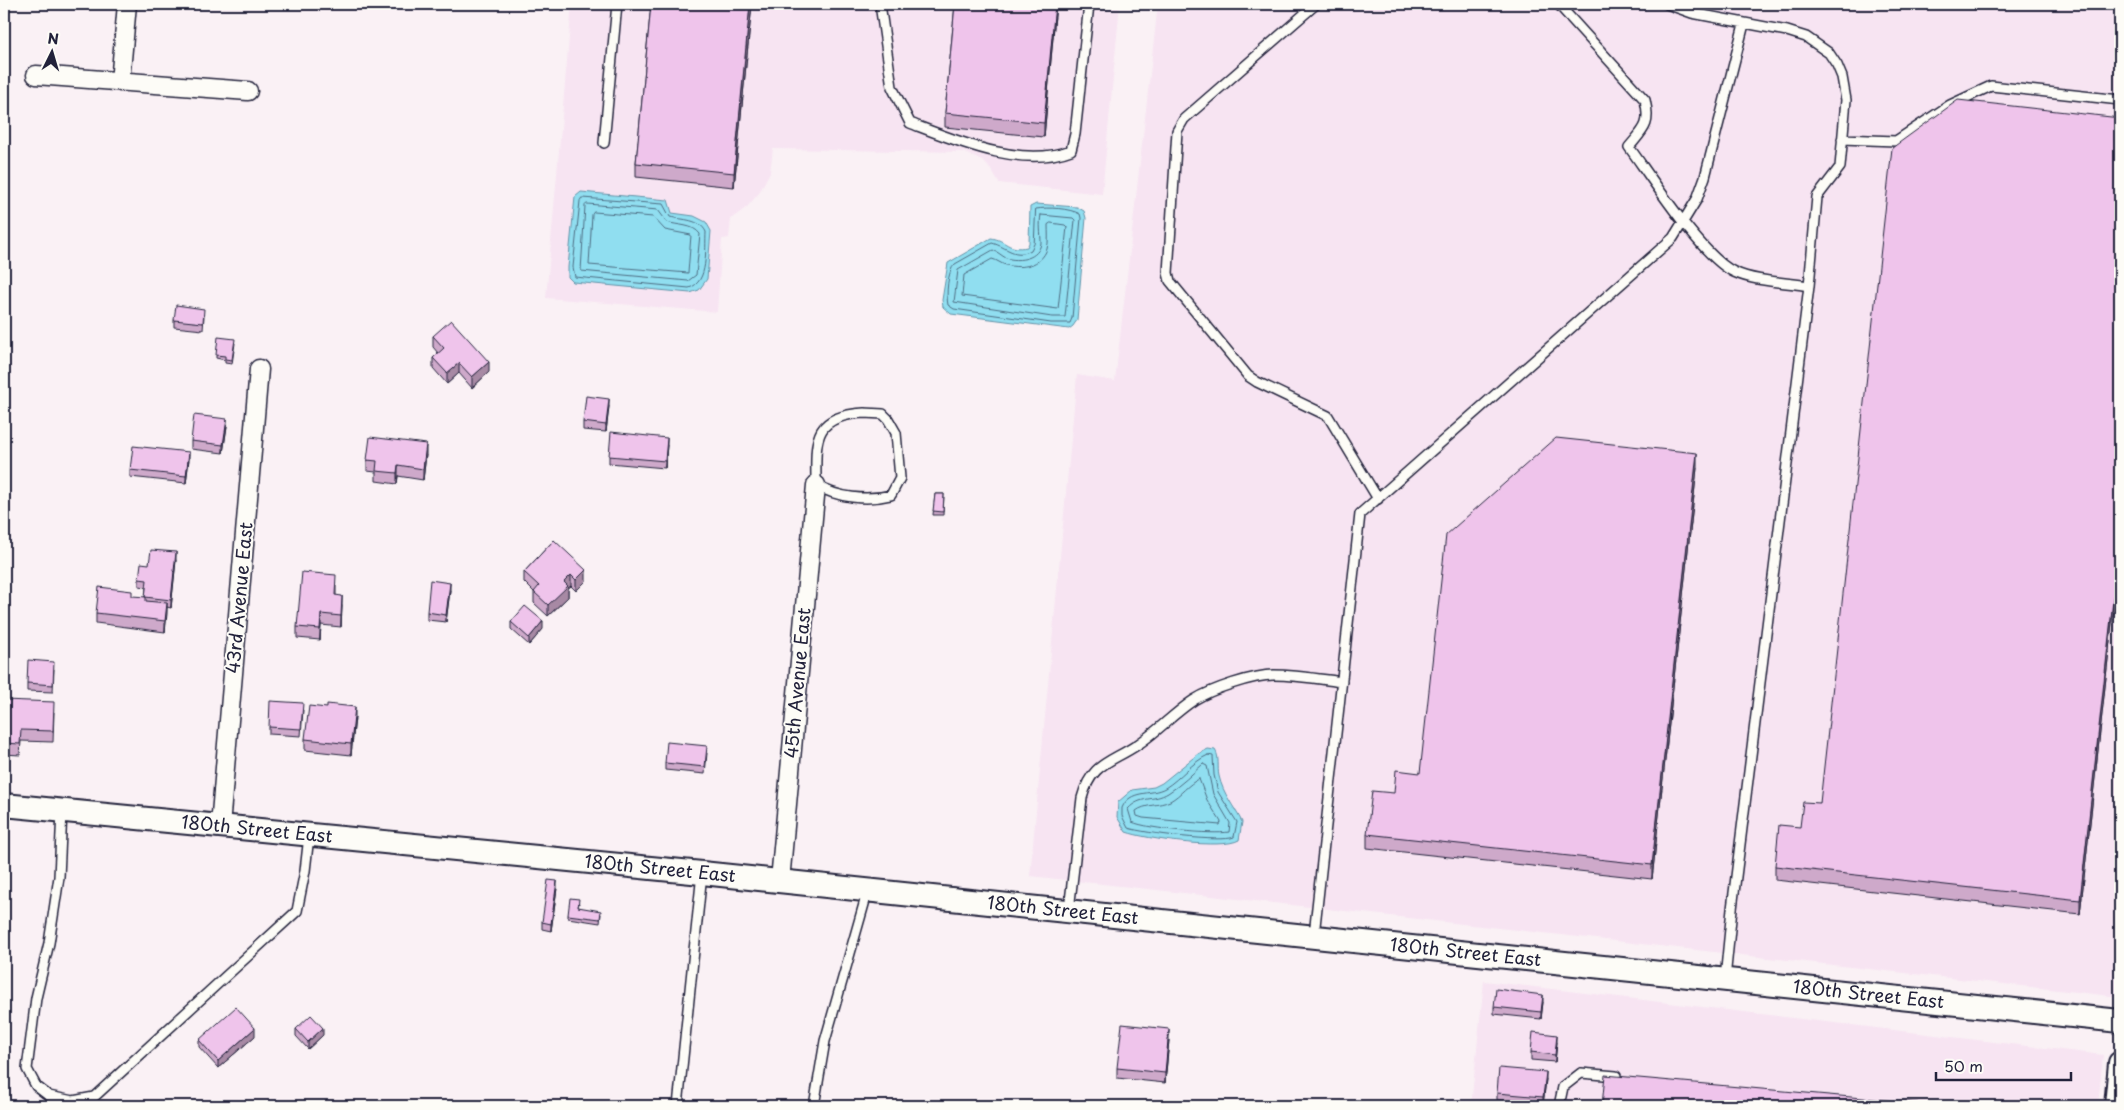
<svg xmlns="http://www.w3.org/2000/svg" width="2124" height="1110" font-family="'Playpen Sans',sans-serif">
<rect width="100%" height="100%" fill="#faf1f5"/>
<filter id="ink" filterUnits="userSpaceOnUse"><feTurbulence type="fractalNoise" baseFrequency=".02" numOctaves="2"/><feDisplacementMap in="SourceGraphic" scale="10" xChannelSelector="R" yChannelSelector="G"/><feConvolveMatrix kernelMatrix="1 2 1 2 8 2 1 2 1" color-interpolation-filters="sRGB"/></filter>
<g filter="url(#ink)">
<path fill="#f7e4f2" d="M572,4H1120L1102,194L999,183L990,168L984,162L963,152L773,149L770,172L759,193L747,207L731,219L729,238L722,239L717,312L546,298Z
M1158,4H2120V997L1030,876L1077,375L1115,381Z
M1484,981L2103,1055L2098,1106H1471Z"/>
<path fill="#90def0" stroke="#6493a8" d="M581,192L668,200L672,213L694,216L706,222L711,231L707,279L699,290L690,293L573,282L568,277V267L575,197Z
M1036,204L1077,207L1084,211L1086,218L1077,320L1073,326L1069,329L951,314L943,307L942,300L948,263L991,238C1007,240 1007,251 1027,247L1029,243L1030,207Z
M1208,749L1215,750C1220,757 1217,768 1219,776C1223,794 1234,806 1242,822L1239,840C1222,850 1146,839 1126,832L1117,817L1118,802L1132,790L1154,787L1162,783L1198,754Z"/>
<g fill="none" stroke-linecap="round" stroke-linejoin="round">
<path stroke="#4e6d83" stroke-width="1" d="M582,198L663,204L670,217C683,220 700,219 706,232C705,250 709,282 689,288L575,277L573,267L580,201Z
M587,204L658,210L667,222C678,226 693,224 700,234L696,275L688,281L581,271L585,206Z
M1036,209C1048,207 1069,208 1080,214L1081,218L1072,318L1070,323H1051L954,309L948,305C946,296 947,271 955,264L992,243C1007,247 1015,259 1031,250L1034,244Z
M594,212L653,217L665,230L691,235L688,273L589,265L592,215Z
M1041,215L1073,218L1075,220L1065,317H1052L954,302L958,270L993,250C998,252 1002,256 1006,258C1019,262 1039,259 1041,243C1041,234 1039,224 1041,215Z
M1051,223L1065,225L1067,227L1058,309L962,296L964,275L992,259C997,260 1001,264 1006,265C1022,269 1041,266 1047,249C1049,242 1048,232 1048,225Z
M1208,755L1213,756L1214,775L1218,792L1237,822L1234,837C1222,843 1143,833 1128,828L1122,816V808C1130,789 1150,796 1165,788C1181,778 1192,762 1208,755Z
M1203,764L1207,766L1213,794L1230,823L1229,832C1212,835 1148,829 1132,822L1128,809C1141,795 1153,802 1168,793C1181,785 1192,774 1203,764Z
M1199,779L1207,800L1221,822L1220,825L1143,818L1137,816L1136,811C1145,804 1159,806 1170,801C1181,795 1188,784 1199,779Z"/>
<g stroke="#22223b" stroke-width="12">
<path id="service" d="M880,4L892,87L910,123C957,141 1022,169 1071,150L1075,134L1089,4
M1316,4L1184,119L1177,131L1168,273L1170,281L1248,376L1257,382L1328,416L1378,499
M1558,4L1645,100C1651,125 1644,129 1629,147C1651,177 1702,257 1734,272C1756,282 1785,282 1809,286
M1667,4L1692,13L1787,31L1806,37L1829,53L1837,65L1842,77L1846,100L1840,167L1817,197L1809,286L1732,909L1725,979
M1842,139L1896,141L1950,105L1991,86L2120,100
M604,143L617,4
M864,413L883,414L888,419L896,433L900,478L891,495C867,501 837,498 816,485C816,441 811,416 864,413Z
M62,811L59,877L49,943L36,998L27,1069L36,1086L49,1096L73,1101L94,1097L297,911L305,871L309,836
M1069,910L1082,798C1091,763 1110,763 1137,745C1157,732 1174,713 1194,700C1212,689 1253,675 1274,675C1296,675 1319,679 1342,682
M1314,935L1360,514L1673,238L1697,199L1705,177L1744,24
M678,1106L702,873
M814,1106L825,1041L868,890
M1559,1106L1563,1087L1581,1073L1616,1076"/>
</g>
<g stroke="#22223b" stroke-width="21">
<path id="minor" d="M36,75L248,91
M120,82L127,4
M220,826L259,369
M780,881L816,485"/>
</g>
<g stroke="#22223b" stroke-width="26">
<g id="tertiary">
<path id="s1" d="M4,805L702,873L2120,1021"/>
<path d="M2116,1106L2120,1063"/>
</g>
</g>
<use href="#service" stroke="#fdfcf7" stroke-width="9"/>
<use href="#minor" stroke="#fdfcf7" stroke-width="18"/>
<use href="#tertiary" stroke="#fdfcf7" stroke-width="22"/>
</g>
<path fill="#cea9ca" stroke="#22223b" d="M651,4H752L734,187L636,177V163Z
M955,4H1056L1044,137L945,127V113Z
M2120,118V550L2080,914L1775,880V866L1800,827L1820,803Z
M204,316L203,330L174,327V320Z
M433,336L489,372L472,388L459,373L447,384L433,368V358L438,353L433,347Z
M235,343L232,364L225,363V360L216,358V355Z
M609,406L606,432L583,430V422Z
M227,426L223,453L191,449V441Z
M667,445L665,468L609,463V456Z
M426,455L423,480L398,476L397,484L376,481V472L367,471V460Z
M189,459L186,483L130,477V470Z
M1697,468L1652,879L1367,848V834L1394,793L1420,773Z
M935,494H944L943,515H933Z
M554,540L586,581L576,591L571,586L568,588V597L548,616L534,603V592L524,582V572Z
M176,560L171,608L167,607L165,632L96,623V613L145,597L146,587L139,586V579L149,564Z
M336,586V595L342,606L341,627L321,625L320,640L297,638V627Z
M450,590L446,622L427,620V612Z
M511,622L543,629L529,645L511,629Z
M54,669L53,692L27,691V683Z
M4,700L54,712L53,742L21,741L20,755L4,754Z
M327,708L355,717L351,755L305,750V739Z
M303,710L301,736L269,734V727Z
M707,753L705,774L665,770V763Z
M557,888L551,931L542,929V922Z
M579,903L578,907L601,914L600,923L568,918V915Z
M1543,1002L1541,1019L1494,1014V1007Z
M296,1029L323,1035L308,1049L296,1036Z
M255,1036L218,1068L199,1047V1040Z
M1169,1040L1165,1083L1117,1078V1068Z
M1557,1042L1555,1062L1531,1060V1052Z
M1546,1079L1543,1105L1497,1100V1093Z"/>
<path fill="#a789a4" stroke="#22223b" d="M750,4H752L734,187V173Z
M1055,4H1056L1044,137V123Z
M489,362V372L472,388V377Z
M459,363V373L447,384V373Z
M609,399V406L606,432V425Z
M227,419V426L223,453V445Z
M667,438V445L665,468V461Z
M426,444V455L423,480V469Z
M189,452V459L186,483V476Z
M1697,453V468L1652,879V865Z
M398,465V476L397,484V473Z
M2120,536V550L2080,914V900Z
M176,552V560L171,608V600Z
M586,570V581L576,591V580Z
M571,575V586L568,588V597L548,616V605L564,582Z
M450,583V590L446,622V615Z
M342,596V606L341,627V616Z
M167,603V614L165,632V621Z
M321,614V625L320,640V629Z
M543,621V629L529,645V638Z
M355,707V717L351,755V744Z
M557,881V888L551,931V924Z
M1543,995V1002L1541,1019V1012Z
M255,1028V1036L218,1068V1061Z
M323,1028V1035L308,1049V1042Z
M1169,1029V1040L1165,1083V1073Z
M1557,1035V1042L1555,1062V1055Z
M1546,1072V1079L1543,1105V1097Z"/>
<path fill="#efc4eb" stroke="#22223b" d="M651,4H750L734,173L636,163Z
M955,4H1055L1044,123L945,113Z
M1958,100L2120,118V536L2080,900L1775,866L1779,825L1800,827L1803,802L1820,803L1892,148Z
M176,305L204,309L203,323L174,320Z
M451,320L489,362L472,377L459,363L447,373L433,358L444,348L433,336Z
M218,337L235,339L232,360L225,359V356L216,355Z
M586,396L609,399L606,425L583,422Z
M194,415L227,419L223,445L191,441Z
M611,432L667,438L665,461L609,456Z
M370,437L426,444L423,469L398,465L397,473L376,471L377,461L367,460Z
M1556,438L1697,453L1652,865L1367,834L1372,791L1394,793L1396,770L1420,773L1446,535Z
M133,446L189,452L186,476L130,470Z
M935,494H944L943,512L933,511Z
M554,540L586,570L576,580L571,575L564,582L568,586L548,605L534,592L539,586L524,572Z
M151,550L176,552L171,600L145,597L147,580L139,579L141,563L149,564Z
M302,572L336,575L335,595L342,596L341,616L321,614L320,629L297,627Z
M430,580L450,583L446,615L427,612Z
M99,587L132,591V596L146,597V601L167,603L165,621L96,613Z
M525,606L543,621L529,638L511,622Z
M28,660L54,662L53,685L27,683Z
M4,700L54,702L53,731L21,730L20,744L4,743Z
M270,701L303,703L301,729L269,727Z
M327,704L355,707L351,744L305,739L309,706L327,708Z
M667,742L707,746L705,767L665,763Z
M548,880L557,881L551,924L542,922Z
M570,898L579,899L578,907L601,911L600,919L568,915Z
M1496,989L1543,995L1541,1012L1494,1007Z
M236,1007L255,1028L218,1061L199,1040Z
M311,1015L323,1028L308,1042L296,1029Z
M1122,1024L1169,1029L1165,1073L1117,1068Z
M1533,1032L1557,1035L1555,1055L1531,1052Z
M1499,1068L1546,1072L1543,1097L1497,1093Z
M1605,1075L1918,1103V1106H1602Z"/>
</g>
<g text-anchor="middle" stroke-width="4" stroke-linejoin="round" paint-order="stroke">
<g font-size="18" fill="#22223b" stroke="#fdfcf7">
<text transform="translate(240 598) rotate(-85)" y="6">43rd Avenue East</text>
<text transform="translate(798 683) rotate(-85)" y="6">45th Avenue East</text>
<text dy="6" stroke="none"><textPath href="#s1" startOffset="254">180th Street East</textPath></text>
<text dy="6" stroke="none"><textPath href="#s1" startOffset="659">180th Street East</textPath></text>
<text dy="6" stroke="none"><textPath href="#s1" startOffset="1064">180th Street East</textPath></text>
<text dy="6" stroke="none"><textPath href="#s1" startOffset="1469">180th Street East</textPath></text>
<text dy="6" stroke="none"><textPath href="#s1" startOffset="1874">180th Street East</textPath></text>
</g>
</g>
<rect width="2124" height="1110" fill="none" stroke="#fdfcf7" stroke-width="20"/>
<rect x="10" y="10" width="2104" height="1090" fill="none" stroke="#22223b" stroke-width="2" filter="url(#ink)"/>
<g transform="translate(52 52) rotate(5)" stroke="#fdfcf7" stroke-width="4" paint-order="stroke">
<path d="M0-4L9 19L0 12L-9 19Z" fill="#22223b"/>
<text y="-8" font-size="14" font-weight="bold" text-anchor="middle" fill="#22223b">N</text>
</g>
<path d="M1936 1072v8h135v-8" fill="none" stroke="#22223b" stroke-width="2.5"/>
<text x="1944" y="1072" font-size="15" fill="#22223b" stroke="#fdfcf7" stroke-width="4" paint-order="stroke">50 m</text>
</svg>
